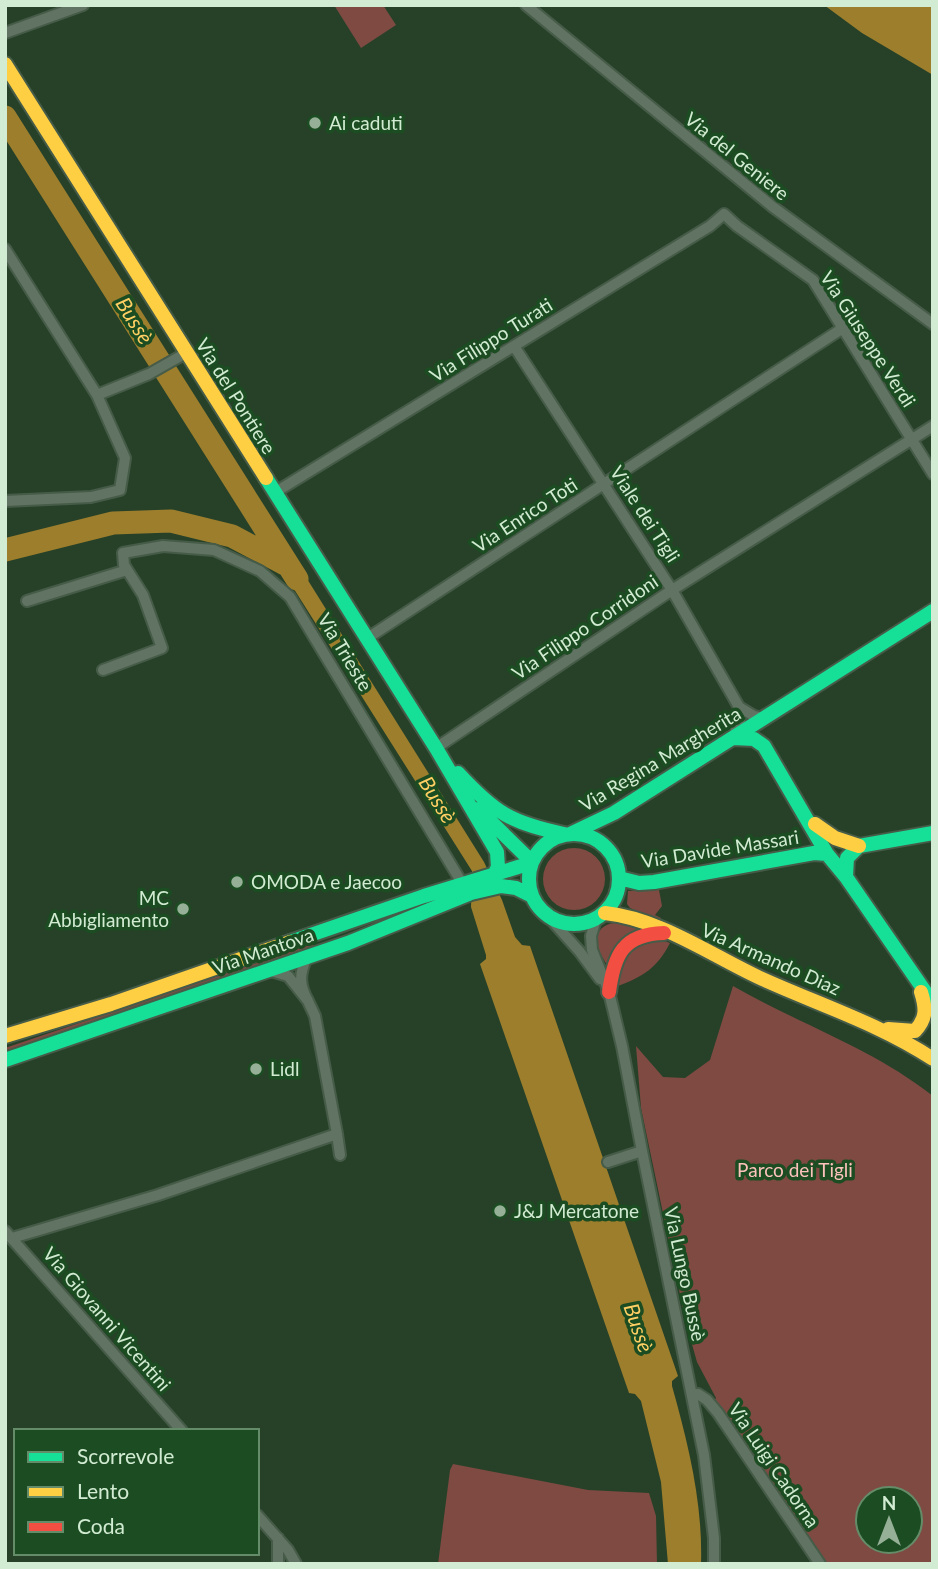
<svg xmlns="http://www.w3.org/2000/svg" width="938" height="1569" font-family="Lato,sans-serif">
<rect width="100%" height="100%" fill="#274129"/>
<path fill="#7e4a42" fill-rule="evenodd" d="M334,5H383L396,25L361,48Z
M543 879a31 31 0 1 1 62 0a31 31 0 1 1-62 0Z
M659,890L662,906L655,915L661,918L660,921L630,908L627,904L628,891Z
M622,923L640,930C624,939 613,946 607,965L598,950L596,938C600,926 609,922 622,923Z
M659,939L670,943C658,967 643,977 618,986C614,969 624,946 642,940C647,939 654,939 659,939Z
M313,944L314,947L5,1051V1048Z
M733,986C799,1024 872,1048 933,1096V1564H825L714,1401L716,1398L697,1362L686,1323L641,1108L636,1046L663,1077L685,1078L710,1060ZM868,1499H910V1541H868Z
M453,1464L588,1490L649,1493L656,1516L657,1564H438L450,1470Z"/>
<path fill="#9c7e2d" d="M824,5H933V75L862,33Z
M289,550L484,862L502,900L515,937L522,945L530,946L678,1376L672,1381V1386C688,1443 703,1503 701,1564H668L661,1482L641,1401L635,1394L629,1393L480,964L486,959V955L471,907L472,871L275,559Z"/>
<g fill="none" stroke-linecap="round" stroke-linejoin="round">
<path stroke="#9c7e2d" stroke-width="23" d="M5,117L297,579
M5,550L113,523L171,521L232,536L287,565"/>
<g stroke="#465c48" stroke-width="14">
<path id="street" d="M526,5L773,207L933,324
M5,33L83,5
M5,249L97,395L149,374L186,353
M514,346L672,590L739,707L740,720L733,738
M274,493L710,226L724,214L737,226L813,280L933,474
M5,501L91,497L120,490L125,458L97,395
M27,601L127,570
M366,639L843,328
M103,670L162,648L143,595L124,565L123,553L163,546L214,550L260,571L290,597L462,883
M739,707L754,716L764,718
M436,748L672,590L933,426
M547,915L580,952L600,979
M596,919L591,936L592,950L609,992L622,1046L642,1151L704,1455L714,1538V1564
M268,970L288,976L308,1001C299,985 299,974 307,957
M337,1134L340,1155
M608,1162L642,1151
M5,1231L182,1431
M12,1238L158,1195L337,1134L315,1016L308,1001
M692,1395L698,1394L707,1400L718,1413L820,1564
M257,1515L288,1550L296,1564
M278,1564V1538"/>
</g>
<g stroke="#465c48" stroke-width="18">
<path id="fast" d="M266,478L436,748L497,852L498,867L494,875
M733,738L754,739L764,746L827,854L846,877L933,1003
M458,773C495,813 511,823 564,834
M478,809L532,862
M529 879a45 45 0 1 1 90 0a45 45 0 1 1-90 0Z
M570,834L614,813L933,611
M846,877L847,858L859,846L933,833
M619,878L639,883L654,882L814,853L827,854
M290,942L424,896L531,863
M5,1060L348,943L471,893L501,886L516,888L532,896"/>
</g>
<g stroke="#465c48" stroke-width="18">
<path id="slow" d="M5,64L266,478
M815,824L835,838L859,846
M605,913C660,919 709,954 758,977C817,1004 878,1023 933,1059
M888,1029L915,1031C927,1018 926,1008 921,992
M5,1036L111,1004L290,942"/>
</g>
<g stroke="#465c48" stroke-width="18">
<path id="jam" d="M609,992C614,955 623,934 664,933"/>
</g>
<use href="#street" stroke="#617362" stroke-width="10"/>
<use href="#fast" stroke="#16e098" stroke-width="14"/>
<use href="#slow" stroke="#ffcf43" stroke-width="14"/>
<use href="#jam" stroke="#f24e42" stroke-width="14"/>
</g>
<g fill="#96b098" stroke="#1c4c21" stroke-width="2.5">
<circle cx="315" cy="123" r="7"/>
<circle cx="237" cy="882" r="7"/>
<circle cx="183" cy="909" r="7"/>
<circle cx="256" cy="1069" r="7"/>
<circle cx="500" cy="1211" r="7"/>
</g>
<g text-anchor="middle" stroke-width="7" stroke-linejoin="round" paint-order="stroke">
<g font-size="19" fill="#d2ecd3" stroke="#1c4c21" text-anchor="start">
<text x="329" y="130">Ai caduti</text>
<text x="251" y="889">OMODA e Jaecoo</text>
<text x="169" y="905" text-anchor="end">MC<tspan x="169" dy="22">Abbigliamento</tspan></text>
<text x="270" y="1076">Lidl</text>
<text x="514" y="1218">J&amp;J Mercatone</text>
</g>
<g font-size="19" fill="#d2ecd3" stroke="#1c4c21">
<text transform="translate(737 156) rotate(39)" y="7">Via del Geniere</text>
<text transform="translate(868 339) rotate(57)" y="7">Via Giuseppe Verdi</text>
<text transform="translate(491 340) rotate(-32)" y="7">Via Filippo Turati</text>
<text transform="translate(236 396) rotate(58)" y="7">Via del Pontiere</text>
<text transform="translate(645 514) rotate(57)" y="7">Viale dei Tigli</text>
<text transform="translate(525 515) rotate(-33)" y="7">Via Enrico Toti</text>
<text transform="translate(585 627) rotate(-34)" y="7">Via Filippo Corridoni</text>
<text transform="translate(345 652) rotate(59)" y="7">Via Trieste</text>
<text transform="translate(660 759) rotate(-31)" y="7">Via Regina Margherita</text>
<text transform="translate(720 849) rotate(-9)" y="7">Via Davide Massari</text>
<text transform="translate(263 951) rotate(-19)" y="7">Via Mantova</text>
<text transform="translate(771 959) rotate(24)" y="7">Via Armando Diaz</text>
<text transform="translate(685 1274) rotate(78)" y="7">Via Lungo Bussè</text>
<text transform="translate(107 1319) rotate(49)" y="7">Via Giovanni Vicentini</text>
<text transform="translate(774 1465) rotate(56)" y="7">Via Luigi Cadorna</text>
</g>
<g font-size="19" fill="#fcc2bc" stroke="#1c4c21">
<text x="795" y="1177">Parco dei Tigli</text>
</g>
<g font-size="21" font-style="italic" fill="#ffcf64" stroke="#1c4c21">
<text transform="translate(134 321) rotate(58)" y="7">Bussè</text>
<text transform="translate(437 800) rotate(58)" y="7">Bussè</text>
<text transform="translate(638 1328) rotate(71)" y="7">Bussè</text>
</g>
</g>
<rect width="938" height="1569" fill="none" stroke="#d2ecd3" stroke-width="14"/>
<rect x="14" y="1429" width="245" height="126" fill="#1c4c21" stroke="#658c68" stroke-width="2"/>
<rect x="28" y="1452" width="35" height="10" fill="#16e098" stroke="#658c68" stroke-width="2"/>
<text x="77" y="1464" font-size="21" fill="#d2ecd3">Scorrevole</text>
<rect x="28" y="1487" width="35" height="10" fill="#ffcf43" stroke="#658c68" stroke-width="2"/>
<text x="77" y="1499" font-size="21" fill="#d2ecd3">Lento</text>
<rect x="28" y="1522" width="35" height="10" fill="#f24e42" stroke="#658c68" stroke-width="2"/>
<text x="77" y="1534" font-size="21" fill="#d2ecd3">Coda</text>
<g transform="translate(889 1520)"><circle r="33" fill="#1c4c21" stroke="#658c68" stroke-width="2"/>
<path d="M0-5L12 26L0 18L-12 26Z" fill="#96b098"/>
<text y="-10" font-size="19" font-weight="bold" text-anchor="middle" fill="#d2ecd3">N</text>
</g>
</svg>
